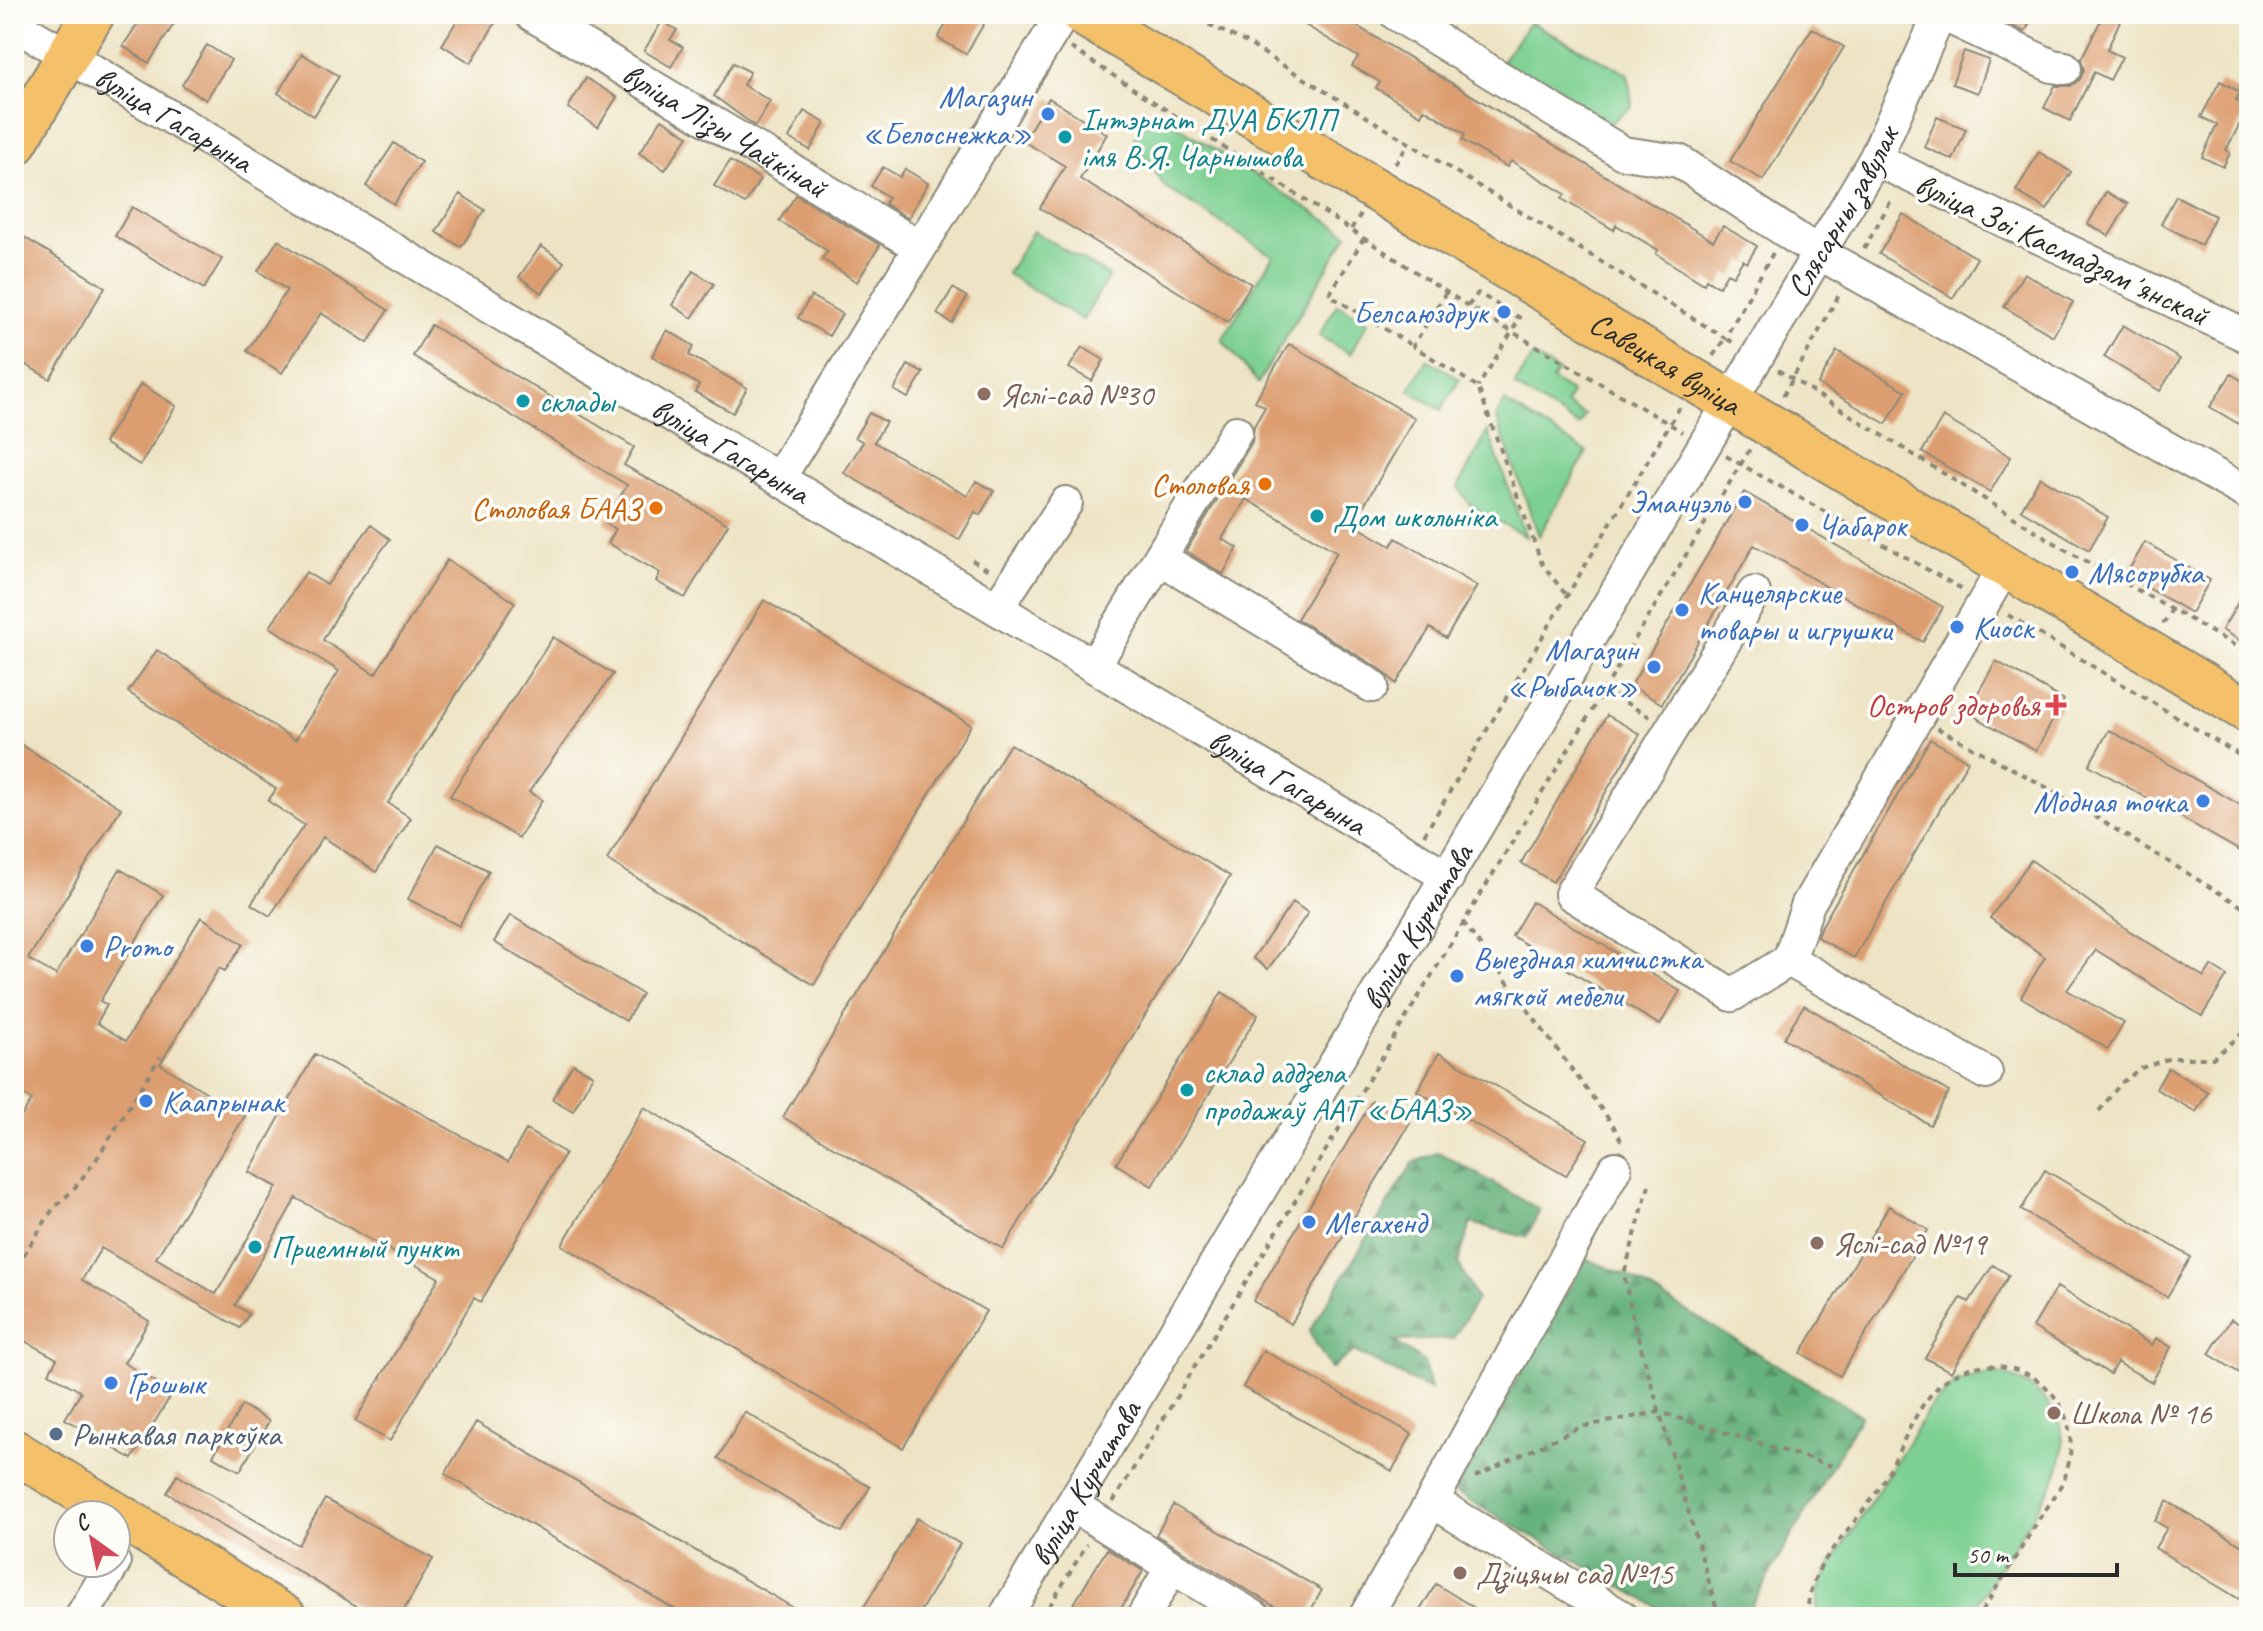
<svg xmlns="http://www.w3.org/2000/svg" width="2263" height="1631" font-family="Caveat,sans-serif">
<defs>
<pattern id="forest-firs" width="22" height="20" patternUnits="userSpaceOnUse" patternTransform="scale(2)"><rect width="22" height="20" fill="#66b27c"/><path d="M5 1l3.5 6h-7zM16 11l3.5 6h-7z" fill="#549166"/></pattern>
</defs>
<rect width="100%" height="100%" fill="#fdfcf7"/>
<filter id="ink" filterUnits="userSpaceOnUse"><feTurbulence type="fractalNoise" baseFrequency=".0125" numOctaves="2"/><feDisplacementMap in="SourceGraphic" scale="16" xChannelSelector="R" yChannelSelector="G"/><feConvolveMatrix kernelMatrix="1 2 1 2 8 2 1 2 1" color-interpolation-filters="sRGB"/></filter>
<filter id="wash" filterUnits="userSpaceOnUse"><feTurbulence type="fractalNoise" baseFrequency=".006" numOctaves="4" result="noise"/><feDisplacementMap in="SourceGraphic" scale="32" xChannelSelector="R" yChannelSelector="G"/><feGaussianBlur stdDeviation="1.8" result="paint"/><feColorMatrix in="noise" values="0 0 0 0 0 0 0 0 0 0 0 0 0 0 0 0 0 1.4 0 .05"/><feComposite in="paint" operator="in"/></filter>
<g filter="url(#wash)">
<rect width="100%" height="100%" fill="#eee4c5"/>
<path fill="#7dd092" stroke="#547e5e" stroke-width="2" d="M1530,22L1628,74L1632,106L1609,124L1502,61Z
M1153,110L1348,234L1258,383L1222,340L1273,256L1165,187L1133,140Z
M1033,231L1109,276L1083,320L1007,274Z
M1337,304L1368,322L1350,354L1319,336Z
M1533,356L1558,371L1552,380L1572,393L1566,404L1585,415L1579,426L1514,386Z
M1427,359L1460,379L1441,410L1409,390Z
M1505,402L1587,452L1539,536L1496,417Z
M1488,431L1526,537L1470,505L1458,487Z
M1995,1373C2039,1382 2073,1417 2060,1465C2055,1484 2041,1501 2031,1518C2010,1551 1989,1584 1969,1617H1816L1819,1589L1827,1572L1931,1406L1958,1381Z"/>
<path fill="url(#forest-firs)" stroke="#486e54" stroke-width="2" d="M1439,1152L1540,1210L1526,1237L1471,1223L1458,1263L1477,1299L1453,1339L1394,1341L1424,1362L1430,1390L1354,1351L1331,1369L1309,1332L1413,1163Z
M1586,1259L1624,1274L1861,1415L1745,1617H1675L1453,1491Z"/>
<g id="blocks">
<path fill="#dc9e70" d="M144,14H163L175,22L149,63L123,46Z
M461,14H487L497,20L471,63L442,45Z
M952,14H973L985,22L966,54L938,38Z
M1287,14H1350L1347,20L1713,241L1723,226L1757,246L1747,263L1743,260L1733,276L1727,273L1719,287L1706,279L1704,284L1656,254L1658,250L1616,225L1614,230L1562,199L1565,194L1511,161L1507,167L1462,140L1465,134L1424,109L1421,115L1376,88L1380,82L1352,66L1358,57Z
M1986,14H2034L2025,32Z
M2104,14H2123L2107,50L2122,57L2110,80L2094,72L2070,121L2044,108L2055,86H2071L2080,79L2084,70L2081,59Z
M662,21L677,30L670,40L683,47L671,67L644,51Z
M1812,28L1844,47L1763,180L1730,161Z
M207,45L231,60L206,100L182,85Z
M1964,51L1989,60L1978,93L1952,84Z
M302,54L339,76L314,116L278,93Z
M733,63L750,72L743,85L770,101L755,126L714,96Z
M586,78L617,97L598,127L568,108Z
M2220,81L2240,92L2236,100L2249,107L2226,150L2230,153L2223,167L2202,157L2217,125L2201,117Z
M1049,98L1107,134L1080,179L1251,284L1228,322L1040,208L1065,166L1023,141Z
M804,111L825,123L810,150L789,138Z
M1937,117L1966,129L1953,160L1924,147Z
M662,119L688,136L665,170L639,153Z
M394,143L421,162L394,204L366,186Z
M2039,152L2071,172L2047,210L2016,191Z
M730,161L760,179L745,204L714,186Z
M883,167L900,177L905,169L928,183L908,218L885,204L888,197L871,186Z
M2106,192L2128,204L2109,236L2088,224Z
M460,194L485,210L461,247L436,232Z
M796,195L880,245L857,282L822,259L828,251L779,221Z
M2176,196L2215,216L2201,245L2161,224Z
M132,207L222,259L204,289L115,236Z
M1903,214L1977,258L1953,298L1879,254Z
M14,231L105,287L50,379L14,358Z
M278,240L388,310L368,343L321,313L282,373L247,351L287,290L258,271Z
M541,246L564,262L542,293L519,277Z
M693,271L714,284L692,318L672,305Z
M2024,273L2073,302L2053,336L2004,307Z
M953,288L967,297L952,323L937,314Z
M811,296L842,314L829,336L798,318Z
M431,325L634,447L624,465L728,524L685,598L656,581L660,573L608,543L616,529L605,523L627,485L413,356Z
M2123,325L2180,359L2160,391L2104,357Z
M667,330L694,346L689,355L747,388L733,413L695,392L699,385L652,356Z
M1289,344L1415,418L1353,524L1391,546L1396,538L1477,586L1446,638L1430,628L1396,684L1382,670L1297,619L1337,552L1246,499L1222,539L1238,548L1223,574L1186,551L1252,442L1254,426L1265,407L1255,401Z
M1082,347L1104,360L1092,381L1069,368Z
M1837,351L1906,391L1886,424L1818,384Z
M908,365L923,373L908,398L894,390Z
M2231,374L2249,385V430L2210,407Z
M141,384L176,406L140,465L104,443Z
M869,413L886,422L874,442L967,496L976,481L994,491L980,515L975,512L959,540L844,473L863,442L855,437Z
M1943,417L2011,457L1990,492L1922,452Z
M2040,477L2108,517L2089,550L2021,510Z
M1744,492L1943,607L1923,642L1754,545L1662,704L1631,686Z
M371,525L390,539L347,598L323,640L375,674L447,560L515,602L388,803L411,818L376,872L323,837L270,916L251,904L304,825L268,801L276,789L128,692L157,650L295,740L339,671L270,627L306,572L327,585Z
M2145,542L2210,580L2191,613L2126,575Z
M2249,584V646L2222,630Z
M764,600L971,725L814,985L607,860Z
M553,637L613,674L529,792L542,800L519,838L450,796Z
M1996,661L2064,700L2036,751L1967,712Z
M1607,715L1640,734L1553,882L1521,863Z
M2109,730L2249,810V856L2089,765Z
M1930,739L1968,761L1854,958L1817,937L1820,929Z
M14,740L121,808L28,959L56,975L120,869L163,895L100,1001L107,1005L97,1023L126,1041L201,917L243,944L225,971L219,968L160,1064L245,1116L156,1258L216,1294L277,1187L249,1172L315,1054L508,1162L526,1130L565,1153L481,1302L474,1298L390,1441L355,1421L439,1278L296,1198L235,1305L249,1314L240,1328L101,1248L82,1280L149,1321L124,1363L173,1392L132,1459L65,1419L81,1392L49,1373L57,1359L14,1335V1128L32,1100L14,1089Z
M1010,744L1230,876L1003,1249L783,1117Z
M438,844L489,871L459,926L408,899Z
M2031,860L2128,930L2204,977L2211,966L2227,976L2202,1016L2096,950L2067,990L2124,1023L2108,1049L2021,997L2045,957L1990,918Z
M1293,902L1308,913L1268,969L1253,958Z
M1532,902L1680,991L1660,1025L1512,936Z
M510,915L642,994L626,1021L494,942Z
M1222,992L1258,1015L1152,1186L1116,1164Z
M1804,1005L1949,1092L1930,1125L1784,1038Z
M1439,1053L1588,1139L1566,1176L1417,1091Z
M573,1064L593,1075L573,1111L552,1099Z
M2168,1068L2208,1092L2196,1112L2156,1089Z
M1372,1101L1410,1123L1291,1324L1253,1301Z
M644,1107L986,1311L903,1448L562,1245Z
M2045,1170L2191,1257L2167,1297L2021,1210Z
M1889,1206L1928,1230L1840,1376L1801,1353Z
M1993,1265L2009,1275L1951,1372L1925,1358L1961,1298L1969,1302Z
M2057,1287L2152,1345L2156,1338L2171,1347L2152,1382L2117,1362L2110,1374L2033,1327Z
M2231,1319L2249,1330V1379L2209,1354Z
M1263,1350L1412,1434L1392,1471L1243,1387Z
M242,1405L269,1421L240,1471L213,1456Z
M745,1412L870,1487L842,1532L718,1458Z
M476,1422L809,1617H688L445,1474Z
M177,1475L298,1545L325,1499L433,1559L400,1617H375L167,1493Z
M2167,1501L2249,1550V1605L2155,1548L2167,1528L2155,1521Z
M1173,1505L1322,1590L1307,1617H1292L1156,1535Z
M917,1518L960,1544L917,1617H858Z
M1107,1549L1143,1571L1116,1617H1066Z
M1436,1584L1489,1617H1416Z"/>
</g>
</g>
<g filter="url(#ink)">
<use href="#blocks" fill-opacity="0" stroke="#8c8878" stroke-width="2"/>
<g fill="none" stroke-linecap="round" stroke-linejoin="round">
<g stroke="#8c8878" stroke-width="36">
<g id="minor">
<path id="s1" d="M531,14L920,247"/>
<path d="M1396,14L1623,153L1679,161L1819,253L2249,494"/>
<path d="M1942,14L2052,66L2065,68"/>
<path id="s2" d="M14,24L1448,877"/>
<path d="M1875,159L2249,337"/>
<path d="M779,478L1063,14"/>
<path d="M1160,558L1372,686"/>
<path d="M1754,593L1571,894L1732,995L1789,960L1986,1073"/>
<path d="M997,608L1066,503"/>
<path d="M1094,666L1236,432"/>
<path d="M1789,960L1808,904L2005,566"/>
<path d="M1615,1168L1432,1501L1622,1617"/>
<path d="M1072,1505L1172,1567L1143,1617"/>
<path d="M1172,1567L1254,1617"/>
<path d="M81,1617L114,1563"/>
<path id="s3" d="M1005,1617L1875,159L1940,14"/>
<path d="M1365,1617L1432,1501"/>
</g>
</g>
<g stroke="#8c8878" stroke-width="46">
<g id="major">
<path id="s4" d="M1082,14L2249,712"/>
<path d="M14,145L93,14"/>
<path d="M14,1451L285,1617"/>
</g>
</g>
<path stroke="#8c8878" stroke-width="4" stroke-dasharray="6 6" stroke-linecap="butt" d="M1021,14L1030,21
M1187,14L1247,43L1725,338L1773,253
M1071,48L1468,306L1683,432
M1395,164L1408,145
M1351,229L1361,214
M1364,238L1329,295L1413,346
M1864,249L1893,197
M1446,292L1413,346L1478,387L1542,564L1567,596
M1468,306L1478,293L1520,318L1478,387
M1713,356L1725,338L1736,344
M1778,370L2071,553L2172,609
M1783,396L1839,295
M1726,456L1962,589
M972,560L992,572
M2008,615L2249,761
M2163,624L2172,609L2249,654
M1604,690L1650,717
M1937,728L2048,788L2249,911
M1424,835L1680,407
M1463,922L1613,1125L1623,1144
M2099,1111L2121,1083L2141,1068L2171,1058H2213L2249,1028
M1649,1185L1624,1274L1633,1320L1719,1617
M14,1262L21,1259L53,1209L72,1191L96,1160L160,1057
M1475,1477L1580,1427L1659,1412L1832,1466
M1113,1502L1750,449
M1043,1617L1087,1544
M1808,1617C1807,1600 1811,1585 1819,1570C1836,1539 1865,1513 1883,1482C1904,1447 1915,1399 1952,1376C1974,1362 2003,1363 2027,1374C2062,1391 2077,1430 2068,1466C2064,1485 2050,1503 2039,1519C2019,1552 1999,1584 1978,1617"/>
<use href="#minor" stroke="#fff" stroke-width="32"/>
<use href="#major" stroke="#f4c16a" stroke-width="42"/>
</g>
</g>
<g fill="#3f7fe0" stroke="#fdfcf7" stroke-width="3">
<circle cx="1048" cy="114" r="8"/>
<circle cx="1504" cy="312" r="8"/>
<circle cx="1745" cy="502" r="8"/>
<circle cx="1802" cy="525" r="8"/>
<circle cx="2072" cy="572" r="8"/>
<circle cx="1682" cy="610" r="8"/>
<circle cx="1957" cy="627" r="8"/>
<circle cx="1654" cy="667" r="8"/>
<circle cx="2203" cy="801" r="8"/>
<circle cx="87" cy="946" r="8"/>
<circle cx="1457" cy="976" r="8"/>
<circle cx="146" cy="1101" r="8"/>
<circle cx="1309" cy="1222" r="8"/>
<circle cx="111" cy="1383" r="8"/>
</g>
<g fill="#0f9aa8" stroke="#fdfcf7" stroke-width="3">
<circle cx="1065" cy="137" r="8"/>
<circle cx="523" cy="401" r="8"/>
<circle cx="1317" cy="516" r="8"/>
<circle cx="1187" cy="1090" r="8"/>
<circle cx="255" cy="1247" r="8"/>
</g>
<g fill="#8d6e63" stroke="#fdfcf7" stroke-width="3">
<circle cx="984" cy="394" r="8"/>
<circle cx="1817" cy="1243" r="8"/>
<circle cx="2054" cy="1413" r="8"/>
<circle cx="1460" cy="1573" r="8"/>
</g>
<g fill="#e8710a" stroke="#fdfcf7" stroke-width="3">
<circle cx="1265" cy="484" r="8"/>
<circle cx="656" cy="508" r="8"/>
</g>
<path fill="#e0444e" stroke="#fdfcf7" stroke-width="3" d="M2052 693h8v8h8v8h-8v8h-8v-8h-8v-8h8z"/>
<circle fill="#5c6f8a" stroke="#fdfcf7" stroke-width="3" cx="56" cy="1434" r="8"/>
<g text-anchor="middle" stroke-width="7" stroke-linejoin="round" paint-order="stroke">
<g font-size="32" fill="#366cbe" stroke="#fdfcf7" text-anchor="start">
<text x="1032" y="107" text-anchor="end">Магазин<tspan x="1032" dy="37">«Белоснежка»</tspan></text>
<text x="1488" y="323" text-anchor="end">Белсаюздрук</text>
<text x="1729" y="513" text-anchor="end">Эмануэль</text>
<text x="1818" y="536">Чабарок</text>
<text x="2088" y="583">Мясорубка</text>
<text x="1698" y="603">Канцелярские<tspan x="1698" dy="37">товары и игрушки</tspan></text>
<text x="1973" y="638">Киоск</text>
<text x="1638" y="660" text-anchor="end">Магазин<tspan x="1638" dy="37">«Рыбачок»</tspan></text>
<text x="2187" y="812" text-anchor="end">Модная точка</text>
<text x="103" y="957">Promo</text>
<text x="1473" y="969">Выездная химчистка<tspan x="1473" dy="37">мягкой мебели</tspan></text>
<text x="162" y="1112">Каапрынак</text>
<text x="1325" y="1233">Мегахенд</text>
<text x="127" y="1394">Грошык</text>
</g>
<g font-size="32" fill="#2b2b2b" stroke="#fdfcf7">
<text dy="11" stroke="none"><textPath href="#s2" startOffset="186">вуліца Гагарына</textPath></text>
<text dy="11" stroke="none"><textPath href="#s1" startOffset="226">вуліца Лізы Чайкінай</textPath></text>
<text dy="11" stroke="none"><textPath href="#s3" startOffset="1636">Слясарны завулак</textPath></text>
<text transform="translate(2062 249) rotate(25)" y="11">вуліца Зоі Касмадзямʼянскай</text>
<text dy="11" stroke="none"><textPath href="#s4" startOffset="680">Савецкая вуліца</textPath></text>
<text dy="11" stroke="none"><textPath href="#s2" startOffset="834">вуліца Гагарына</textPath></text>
<text dy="11" stroke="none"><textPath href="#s2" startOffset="1482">вуліца Гагарына</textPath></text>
<text dy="11" stroke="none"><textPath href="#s3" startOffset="804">вуліца Курчатава</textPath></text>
<text dy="11" stroke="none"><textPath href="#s3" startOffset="156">вуліца Курчатава</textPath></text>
</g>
<g font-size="32" fill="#0d838f" stroke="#fdfcf7" text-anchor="start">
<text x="1081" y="130">Інтэрнат ДУА БКЛП<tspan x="1081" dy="37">імя В.Я. Чарнышова</tspan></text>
<text x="539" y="412">склады</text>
<text x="1333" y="527">Дом школьніка</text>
<text x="1203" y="1083">склад аддзела<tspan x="1203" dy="37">продажаў ААТ «БААЗ»</tspan></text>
<text x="271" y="1258">Приемный пункт</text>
</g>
<g font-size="32" fill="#785e54" stroke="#fdfcf7" text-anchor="start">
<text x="1000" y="405">Яслі-сад №30</text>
<text x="1833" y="1254">Яслі-сад №19</text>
<text x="2070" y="1424">Школа № 16</text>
<text x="1476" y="1584">Дзіцячы сад №15</text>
</g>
<g font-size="32" fill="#c56008" stroke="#fdfcf7" text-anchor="end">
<text x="1249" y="495">Столовая</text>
<text x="640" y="519">Столовая БААЗ</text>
</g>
<g font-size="32" fill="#be3a42" stroke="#fdfcf7" text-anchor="end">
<text x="2040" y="716">Остров здоровья</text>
</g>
<g font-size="32" fill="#4e5e75" stroke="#fdfcf7" text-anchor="start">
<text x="72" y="1445">Рынкавая паркоўка</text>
</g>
</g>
<rect width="2263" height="1631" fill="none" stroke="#fdfcf7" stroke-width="48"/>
<g transform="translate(92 1539) rotate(327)"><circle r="38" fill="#fdfcf7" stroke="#a9a8a5" stroke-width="2"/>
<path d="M0-6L14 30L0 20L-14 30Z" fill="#d1495b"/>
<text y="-12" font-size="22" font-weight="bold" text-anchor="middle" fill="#2b2b2b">С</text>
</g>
<path d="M1955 1563v12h162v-12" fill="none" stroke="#2b2b2b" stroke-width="4"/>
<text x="1967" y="1563" font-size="24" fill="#2b2b2b" stroke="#fdfcf7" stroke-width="6" paint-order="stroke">50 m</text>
</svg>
